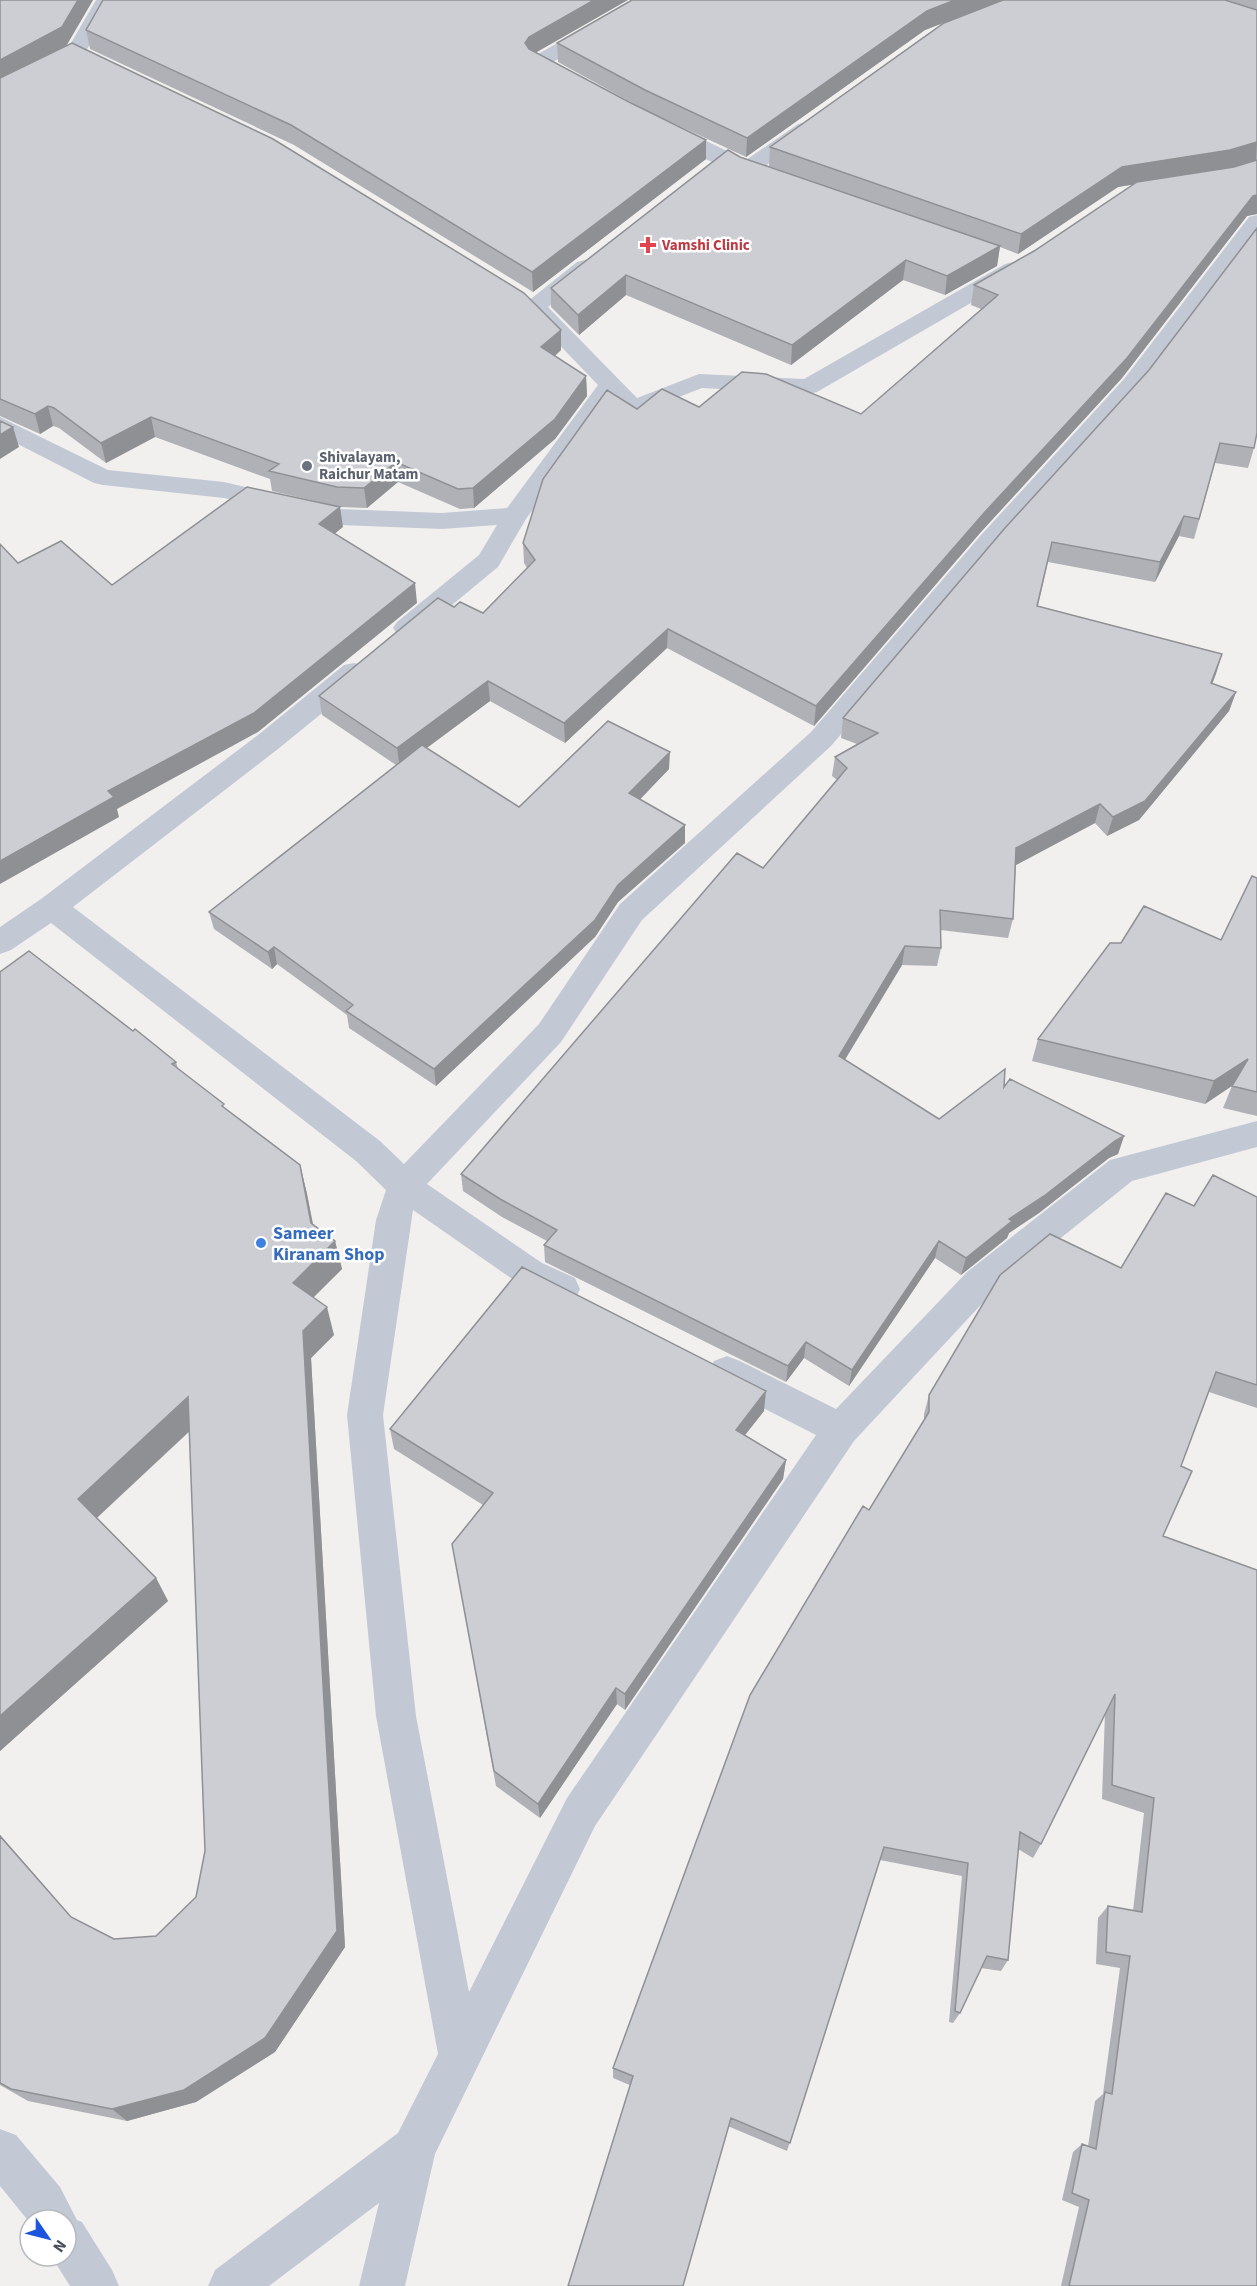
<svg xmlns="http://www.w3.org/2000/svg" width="1257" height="2286" font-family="'Source Sans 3',sans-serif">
<rect width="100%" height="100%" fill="#f2f0ef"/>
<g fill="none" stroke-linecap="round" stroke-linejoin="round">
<path fill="#c3c9d4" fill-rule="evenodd" d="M96,0H116L83,56L0,99V85L68,48Z
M633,0H657L654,4L553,62L576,75L579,79L576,83C560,87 545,74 531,66L528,62L531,58Z
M805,122L812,124L816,128L812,132L764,167L789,176L792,181L789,186C764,192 683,147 657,135L654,130L657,125L665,124L673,125L746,160L798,124Z
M1257,215V237L1142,389L1000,546L831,746L642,920L561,1042L427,1184L542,1263L575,1278L580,1289L575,1300L563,1304L518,1283L413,1210L383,1415L416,1716L469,1992L567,1798L816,1435L714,1383L709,1372L714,1361L727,1356L740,1361L836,1409L967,1272L1110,1160L1257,1121V1147L1132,1181L991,1294L854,1441L595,1826L435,2154L405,2286H359L379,2203L269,2286H208L215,2270L398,2133L438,2054L376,1716L347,1415L376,1220L386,1190L356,1161L51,923L11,950L0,954V927L41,899L258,735L344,665L354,663L364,665L368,672L364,679L278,749L73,907L380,1141L404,1164L539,1024L620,904L811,732L982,534L1124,379L1249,217Z
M585,260L593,262L596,267L593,272L548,307L637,398L699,374L804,379L1005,264L1013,262L1021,264L1024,269L1021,274L817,392L808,394L702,388L633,415L624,413L609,403L526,519L498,567L417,634L407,637L397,634L393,628L397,622L479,555L497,525L442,529L340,525L224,498L103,485L94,483L0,435V417L108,470L224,482L340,509L442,513L507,508L598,385L522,306L577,262Z
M0,2129L16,2135L60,2187L77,2220L82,2222L112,2270L119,2286H70L51,2256H66V2220H30V2223L0,2186Z"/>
</g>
<path fill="#afb1b6" d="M0,0H93L67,45L561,350L555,356L586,376L587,396L555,439L474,508L460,509L398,482L367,508L340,507L272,491L270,479L155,437L106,463L59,428L53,426L40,434L0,416Z
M1003,0H1257V214L1247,216L1122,378L980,533L814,726L667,648L565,743L490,701L426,748L519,807L669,769L640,799L685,825V843L618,902L595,937L436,1086L349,1028L347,1015L277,964L272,969L214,929L209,912L396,765L322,715L319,696L454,607L483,613L527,568L524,563L523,543L637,409L699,407L861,414L981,309L971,305L974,285L1034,251L1134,184L1118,187L1018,254L1000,247L997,266L945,295L903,280L791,365L626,295L579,335L551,307V288L740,157L769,166L770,147L943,23L925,30L746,157L645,110L558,62L557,43Z
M86,30L536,52L629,102L706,140V159L533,292L294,145L90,49Z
M1149,370L1254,448L1248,468L1215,463L1194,539L1179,536L1155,582L1048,562L1038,606L1222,654L1212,683L1236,692L1229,711L1139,820L1107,836L1095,823L1016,865L1013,919L1008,938L940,930L941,948L937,966L902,965L845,1060L939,1119L1004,1087L1124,1136L1118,1154L1109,1158L1039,1213L1009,1233L1007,1238L961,1275L935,1258L849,1386L804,1358L786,1382L545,1262L544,1245L547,1241L502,1217L463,1191L461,1174L763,868L837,780L832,776L835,757L857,744L841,738L843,718Z
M1257,878V1116L1223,1108L1232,1086L1205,1104L1032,1061L1038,1039L1221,940Z
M0,972L133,1031L176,1062L178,1069L226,1109L300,1165L307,1194L313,1224L335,1241L342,1269L313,1297L334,1335L311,1358L345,1947L275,2052L196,2102L127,2121L28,2101L0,2085V1835L72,1918L114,1939L156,1936L196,1897L205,1851L190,1431L97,1518L156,1578L168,1601L0,1751Z
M1257,1197V1408L1209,1392L1181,1466L1163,1536L1257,2286H1061L1079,2207L1062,2200L1073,2152L1082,2144L1088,2146L1095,2101L1103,2094L1120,1968L1096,1964L1098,1918L1108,1906L1133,1911L1144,1813L1102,1799L1105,1713L1041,1844L1033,1858L1018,1849L1008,1960L1001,1971L981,1968L960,2013L953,2023L949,2022L962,1876L880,1860L787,2151L613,2078V2068L924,1420V1414L929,1395L1121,1268L1194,1206Z
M764,1411L745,1435L786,1460L783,1479L625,1710L617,1704L540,1818L496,1786L452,1544L483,1505L394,1449L390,1429Z"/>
<path fill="#8f9094" d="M78,0H93L66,46L0,82V60Z
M594,0H628L530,56L525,43L529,37Z
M955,0H1003L925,30L746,157L747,138L927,11Z
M706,140V159L533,292L532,272Z
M1257,142L1256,160L1225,170L1118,187L1018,254L1021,234L1122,167Z
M1257,195V214L1247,216L1122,378L980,533L814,726L816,706L1253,196Z
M1000,246L997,266L945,295L947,276Z
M906,260L903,280L791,365L792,345Z
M626,275V295L579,335L578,315Z
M561,330V350L542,367L541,347Z
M586,376L587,396L555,439L474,508L473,488Z
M48,406L53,426L40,434L35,414Z
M151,417L155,437L106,463L101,443Z
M13,427L19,447L0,459V435Z
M396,462L398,482L367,508L364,488Z
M340,507L343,527L322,544L319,524Z
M1184,516L1179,536L1155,582L1160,562Z
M415,583L417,603L258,732L117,809L119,817L0,884V861L108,791Z
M668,629L667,648L565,743L564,723Z
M1222,654L1216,674L1205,703L1211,683Z
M488,681L490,701L400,768L397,748Z
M1236,692L1229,711L1139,820L1107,836L1113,817Z
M670,752L669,769L629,811V793Z
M1100,804L1095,823L1012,867L1016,848Z
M685,825V843L618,902L595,937L436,1086L434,1069L618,885Z
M905,946L902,965L836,1074L839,1056Z
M274,947L277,964L272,969L268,952Z
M1248,1059L1239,1081L1205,1104L1214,1081Z
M1124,1136L1118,1154L1109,1158L1039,1213L1009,1233L1007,1238L961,1275L966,1258L1009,1219L1115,1141Z
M300,1165L307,1194L318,1251L311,1223Z
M335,1241L342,1269L301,1310L293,1283Z
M939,1241L935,1258L849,1386L852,1370Z
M327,1307L334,1335L311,1358L345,1947L275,2052L196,2102L127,2121L112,2109L184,2090L303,1331Z
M806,1342L804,1358L786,1382L788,1366Z
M766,1391L764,1411L734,1449L736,1430Z
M188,1397L198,1423L91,1523L78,1499Z
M786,1460L783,1479L625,1710V1694Z
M156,1578L168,1601L0,1751V1716Z
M616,1688L617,1704L540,1818L538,1804Z"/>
<path fill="#ccced4" stroke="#8f9094" stroke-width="1.5" d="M0,0H78L62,27L0,60Z
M103,0H594L529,37L525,43L529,49L629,102L706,140L532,272L291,125L86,30Z
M632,0H955L927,11L747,138L645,90L557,43Z
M1003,0H1225L1257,10V142L1230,150L1122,167L1021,234L770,147L944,23Z
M72,43L273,139L524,293L561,330L541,347L586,376L555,419L473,488L458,489L396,462L364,488L337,487L269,471L279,464L151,417L101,443L54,408L48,406L35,414L0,399V78Z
M728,150L740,157L1000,246L947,276L906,260L792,345L626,275L578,315L551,288Z
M1257,160V195L1253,196L1127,358L984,513L816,706L668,629L564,723L488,681L397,748L319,696L438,598L454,607L460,602L483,613L535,560L523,543L543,479L607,390L637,409L662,389L699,407L742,372L766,374L861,414L998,295L974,285L1034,251L1137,182L1234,167Z
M1257,228V433L1254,448L1220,443L1199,519L1184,516L1160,562L1052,542L1037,606L1222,654L1211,683L1236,692L1145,801L1113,817L1100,804L1016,848L1013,919L940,910L941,948L905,946L839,1056L939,1119L1005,1069L1004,1087L1010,1079L1124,1136L1115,1141L1044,1196L1009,1219L1012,1221L966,1258L939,1241L852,1370L806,1342L788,1366L544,1245L557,1230L500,1199L461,1174L737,853L763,868L847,768L835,757L878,733L843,718L1005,528L1149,370Z
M0,421L13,427L0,435Z
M247,487L340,507L319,524L415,583L254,713L108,791L114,797L0,861V544L18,563L61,541L112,585Z
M608,721L670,752L629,793L685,825L618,885L595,920L434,1069L346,1011L353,1005L274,947L268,952L209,912L422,745L519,807Z
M1252,876L1257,878V1092L1232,1086L1248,1059L1214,1081L1038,1039L1110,943H1121L1144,906L1221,940Z
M29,951L133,1031L135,1029L176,1062L172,1064L224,1104L222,1106L300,1165L311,1223L335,1241L293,1283L327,1307L303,1331L337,1931L265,2038L184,2090L112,2109L11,2089L0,2083V1836L71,1917L114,1939L156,1936L196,1897L205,1851L188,1397L78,1499L156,1578L0,1716V972Z
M1213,1175L1257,1197V1385L1216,1372L1181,1466L1192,1471L1163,1536L1257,1570V2286H1069L1089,2200L1072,2193L1082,2144L1096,2149L1105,2092L1112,2094L1130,1956L1106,1952L1108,1906L1142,1912L1154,1798L1112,1785L1115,1694L1041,1844L1020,1832L1008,1960L987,1956L960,2013L955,2011L968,1863L884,1847L790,2143L731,2118L683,2286H568L633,2076L613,2068L750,1695L863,1506L869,1510L929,1412V1395L1000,1275L1050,1234L1121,1268L1166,1193L1194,1206Z
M522,1267L766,1391L736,1430L786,1460L625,1694L616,1688L538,1804L494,1771L452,1544L493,1493L390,1429Z"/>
<path fill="#e0444e" stroke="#fff" stroke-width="2" d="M645 236h6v6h6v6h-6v6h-6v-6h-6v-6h6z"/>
<circle fill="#6b7280" stroke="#fff" stroke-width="2" cx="307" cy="466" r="6"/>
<circle fill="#3f7fe0" stroke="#fff" stroke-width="2" cx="261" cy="1243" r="6"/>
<g text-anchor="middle" stroke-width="5" stroke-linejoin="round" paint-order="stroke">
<g font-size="15" font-weight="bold" fill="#be3a42" stroke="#fff" text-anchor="start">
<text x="662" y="250">Vamshi Clinic</text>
</g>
<g font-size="15" font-weight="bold" fill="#5b616d" stroke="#fff" text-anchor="start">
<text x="319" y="462">Shivalayam,<tspan x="319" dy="17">Raichur Matam</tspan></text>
</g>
<g font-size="18" font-weight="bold" fill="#366cbe" stroke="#fff" text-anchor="start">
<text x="273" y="1239">Sameer<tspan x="273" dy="21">Kiranam Shop</tspan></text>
</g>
</g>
<g transform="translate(48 2238) rotate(125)"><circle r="28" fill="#ffffff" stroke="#b6b9be" stroke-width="1.5"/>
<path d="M0-4.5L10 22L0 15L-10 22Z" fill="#1d54de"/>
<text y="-9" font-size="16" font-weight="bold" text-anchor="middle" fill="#484f5c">N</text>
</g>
</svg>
